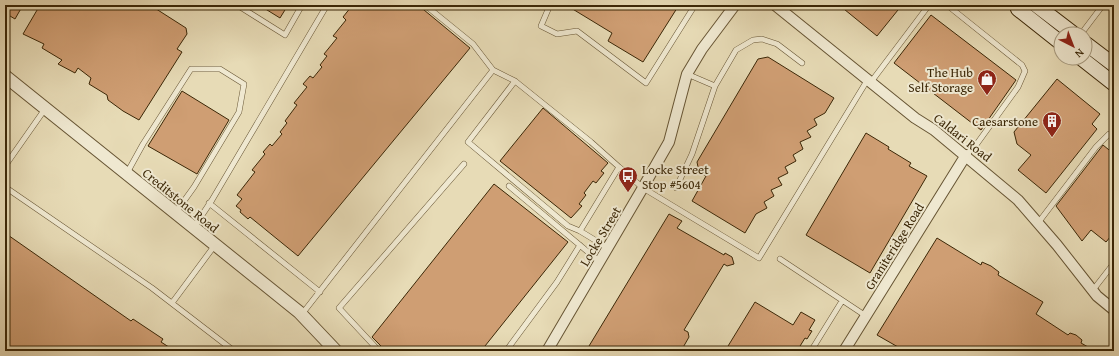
<svg xmlns="http://www.w3.org/2000/svg" width="1119" height="356" font-family="'Gentium Book Plus',serif">
<rect width="100%" height="100%" fill="#e7dbb6"/>
<filter id="stains"><feTurbulence type="fractalNoise" baseFrequency=".005" numOctaves="4"/><feColorMatrix values="0 0 0 0 .2 0 0 0 0 .09 0 0 0 0 .02 0 0 0 .5 -.17"/></filter>
<radialGradient id="worn" r=".72"><stop offset=".6" stop-color="#630" stop-opacity="0"/><stop offset="1" stop-color="#630" stop-opacity=".3"/></radialGradient>
<path fill="#cf9e73" stroke="#3b2707" d="M5,5H23L15,19L5,13Z
M40,5H150L186,28L187,34L177,49L182,52L139,120L123,111L108,100L107,95L89,84L91,78L78,68L75,73L58,64L62,60L42,48L44,44L23,34Z
M259,5H288L280,18Z
M358,5H418L470,48L298,256L250,217L248,219L240,212L241,210L236,206L242,199L237,195L255,172L252,170L265,154L263,152L270,144L272,146L282,134L280,132L287,123L285,121L297,105L294,103L307,87L303,84L310,76L313,78L322,67L320,65L327,56L324,54L337,38L333,36L346,20L343,17L351,7L354,10Z
M566,5H679L643,62L608,41L612,33Z
M839,5H902L877,36Z
M931,15L1016,80L981,130L894,63Z
M768,57L834,98L825,113L814,119L817,125L807,131L811,137L800,142L803,149L793,155L796,161L785,167L788,173L778,178L782,185L771,190L774,196L764,202L767,208L756,214L745,233L692,201L706,176L699,172L697,162L758,59Z
M1057,79L1100,114L1092,124L1097,129L1046,193L1018,170L1031,155L1017,144L1014,132Z
M182,91L229,120L197,174L148,146Z
M543,108L608,163L601,171L604,173L596,183L593,181L584,193L586,195L579,204L582,206L571,218L500,161Z
M866,133L889,147L888,149L911,163L909,166L927,176L870,273L806,235Z
M1103,145L1114,154V238L1111,236L1106,242L1091,230L1082,241L1056,206Z
M494,184L568,242L481,351H386L372,337Z
M669,214L682,221L677,228L724,255L725,253L732,257L734,264L727,266L724,264L684,330L688,332L689,337L681,351H586Z
M5,233L131,321L133,319L163,339L161,342L175,351H5Z
M937,238L981,265L982,262L991,266L999,272L998,275L1043,302L1036,314L1068,335L1070,333L1076,335L1082,340L1081,343L1095,351H905L877,335Z
M755,302L793,325L801,312L815,320L809,330L812,331L807,339L805,338L797,351H725Z"/>
<g fill="none" stroke-linecap="round" stroke-linejoin="round">
<g stroke="#665433" stroke-width="6">
<path id="service" d="M237,5L285,35L302,5
M550,5L541,26L557,34L577,31L646,83L695,5
M947,5L1022,65L1025,71L1018,87L976,145L966,155
M1081,34L1103,5
M493,70L515,81L591,142L619,167
M687,74L715,86L736,50L753,40L762,39L777,44L802,63
M515,81L468,142L568,226L580,231
M871,82L929,5
M5,166L45,109
M127,173L143,144L191,69H220L244,84L239,112L194,187L176,212
M509,186L600,262
M5,187L152,288L234,351
M676,188L692,154L715,86
M209,203L320,292
M1038,223L1096,147L1109,134L1114,137
M194,227L212,200L327,5
M608,248L580,231L619,167L643,188L759,258L868,79
M780,259L866,316
M1093,290L1114,263
M172,303L215,245
M302,314L493,70L473,44L425,5
M379,351L339,308L464,164
M506,351L557,282L580,245
M811,351L842,301"/>
</g>
<g stroke="#665433" stroke-width="12">
<path id="minor" d="M775,5L915,118L934,130L1018,200L1057,245L1097,296L1114,310
M547,351L641,191L669,142L687,74L702,49L735,5
M844,351L966,155"/>
</g>
<g stroke="#665433" stroke-width="14">
<path id="tertiary" d="M5,76L299,312L336,351"/>
</g>
<g stroke="#3b2707" stroke-width="16">
<path id="secondary" d="M1017,5L1018,9L1061,43
M1036,5L1074,34
M1085,43L1114,65
M1081,58L1114,84"/>
</g>
<use href="#service" stroke="#efe8d0" stroke-width="5"/>
<use href="#minor" stroke="#efe8d0" stroke-width="10"/>
<use href="#tertiary" stroke="#efe8d0" stroke-width="12"/>
<use href="#secondary" stroke="#efe8d0" stroke-width="14"/>
</g>
<defs>
<g id="shop-pin" transform="scale(1)"><path d="M0 17L-7.5 6A9.5 9.5 0 1 1 7.5 6Z" fill="#8f2418" stroke="#efe8d0"/><path d="M-5-2.5h2.3a2.7 3.5 0 0 1 5.4 0H5L5.5 6h-11ZM-1.5-2.5h3a1.5 2.3 0 0 0-3 0Z" fill="#fff"/></g>
<g id="building-pin" transform="scale(1)"><path d="M0 17L-7.5 6A9.5 9.5 0 1 1 7.5 6Z" fill="#8f2418" stroke="#efe8d0"/><path d="M-4-6H4V6H1V3H-1V6H-4ZM-2.5-4.3h1.7v1.8h-1.7ZM.8-4.3h1.7v1.8H.8ZM-2.5-1h1.7V.8h-1.7ZM.8-1h1.7V.8H.8Z" fill="#fff"/></g>
<g id="bus-pin" transform="scale(1)"><path d="M0 17L-7.5 6A9.5 9.5 0 1 1 7.5 6Z" fill="#8f2418" stroke="#efe8d0"/><path d="M-5-6H5V4H4V6H2V4H-2V6H-4V4H-5ZM-3.5-4V0h7V-4ZM-3.5 1.2v1.5H-2V1.2ZM2 1.2v1.5H3.5V1.2Z" fill="#fff"/></g>
</defs>
<g fill-rule="evenodd">
<use href="#shop-pin" x="987" y="79"/>
<use href="#building-pin" x="1052" y="121"/>
<use href="#bus-pin" x="628" y="176"/>
</g>
<g text-anchor="middle" stroke-width="4" stroke-linejoin="round" paint-order="stroke">
<g font-size="13" fill="#3b2707" stroke="#efe8d0" text-anchor="end">
<text x="973" y="77">The Hub<tspan x="973" dy="15">Self Storage</tspan></text>
<text x="1038" y="126">Caesarstone</text>
<text x="642" y="174" text-anchor="start">Locke Street<tspan x="642" dy="15">Stop #5604</tspan></text>
</g>
<g font-size="13" fill="#3b2707" stroke="#efe8d0">
<text transform="translate(963 137) rotate(38)" y="5">Caldari Road</text>
<text transform="translate(181 200) rotate(39)" y="5">Creditstone Road</text>
<text transform="translate(600 236) rotate(-59)" y="5">Locke Street</text>
<text transform="translate(894 246) rotate(-58)" y="5">Graniteridge Road</text>
</g>
</g>
<rect width="1119" height="356" fill="none" stroke="#e7dbb6" stroke-width="20"/>
<rect x="6" y="6" width="1107" height="344" fill="none" stroke="#3b2707" stroke-width="2"/>
<rect x="10" y="10" width="1099" height="336" fill="none" stroke="#3b2707"/>
<g transform="translate(1073 46) rotate(138)"><circle r="19" fill="#efe8d0" stroke="#a79b80"/>
<path d="M0-3L7 15L0 10L-7 15Z" fill="#8f2418"/>
<text y="-6" font-size="11" font-weight="bold" text-anchor="middle" fill="#3b2707">N</text>
</g>
<rect width="100%" height="100%" filter="url(#stains)"/>
<rect width="100%" height="100%" fill="url(#worn)"/>
</svg>
